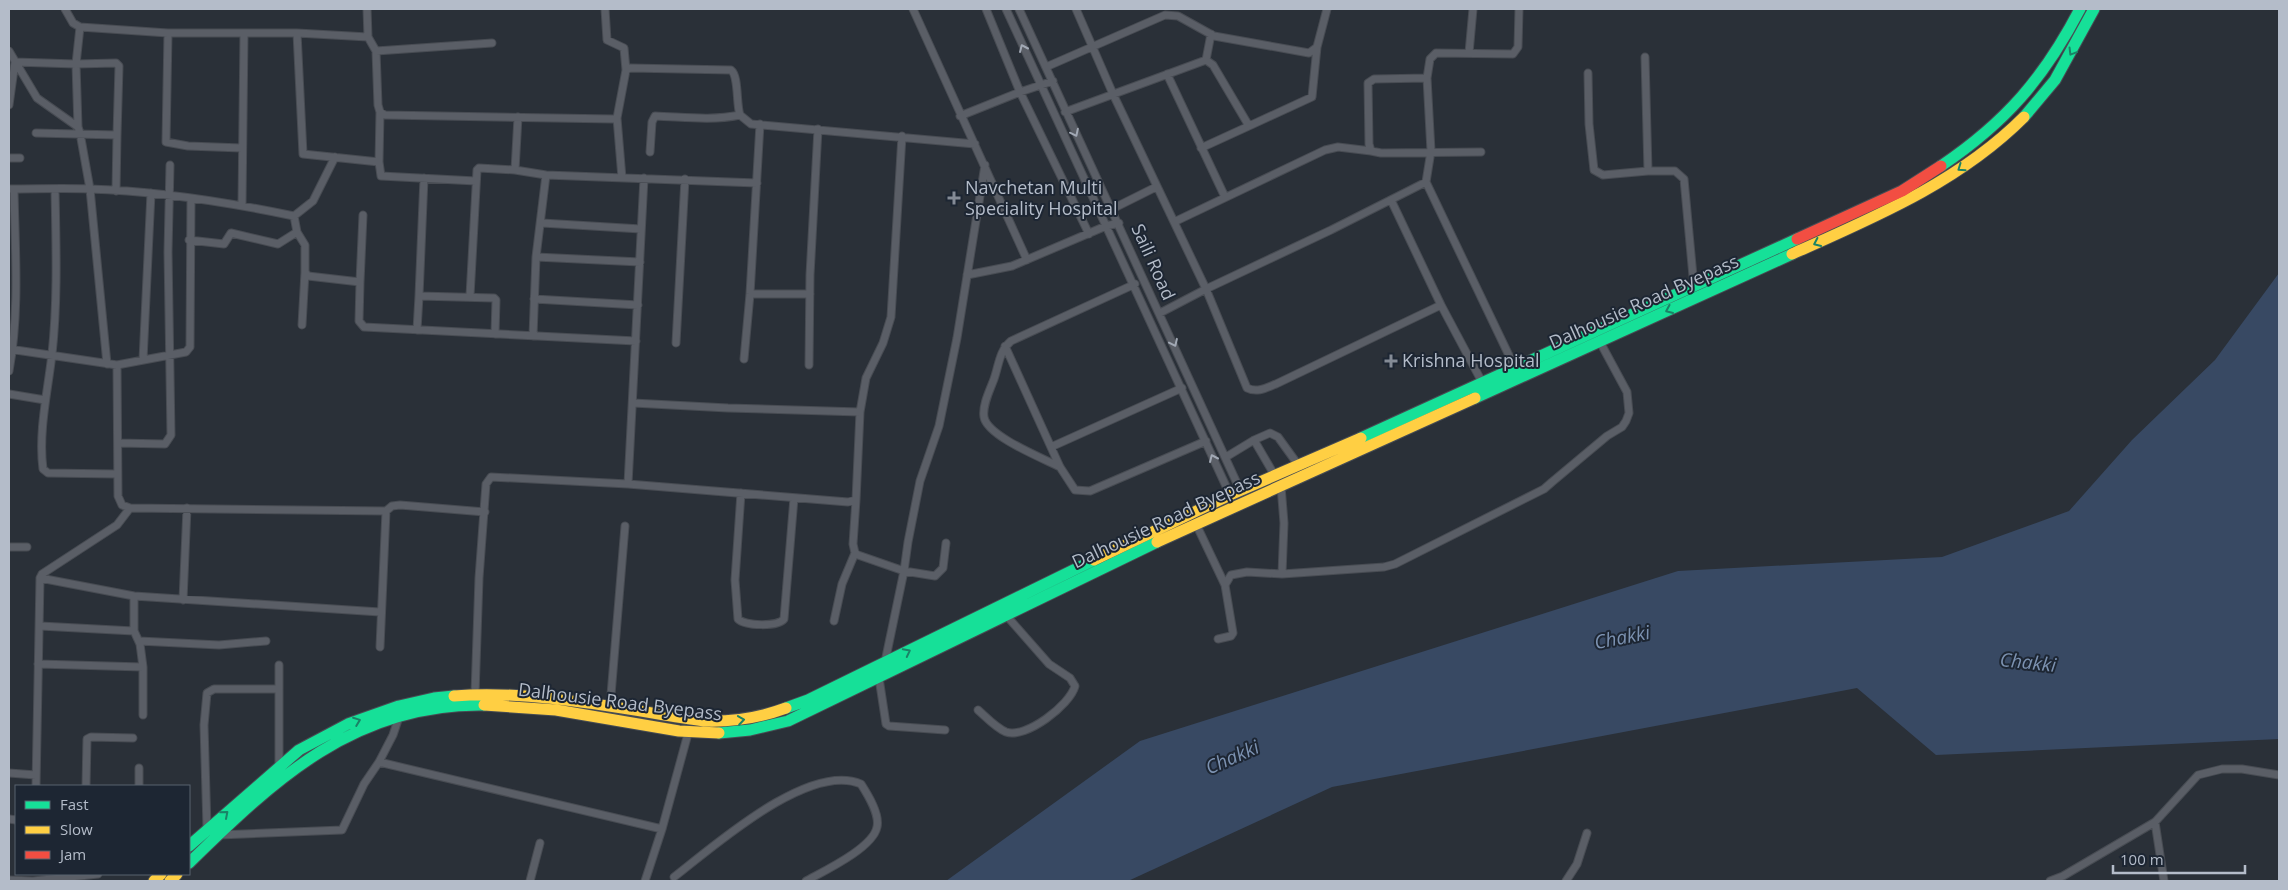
<svg xmlns="http://www.w3.org/2000/svg" width="2288" height="890" font-family="'Open Sans',sans-serif">
<rect width="100%" height="100%" fill="#2a3038"/>
<path fill="#384963" d="M2279,273V739L1936,755L1857,688L1332,787L1128,881H946L1140,741L1678,571L1942,557L2069,511L2132,440L2215,360Z"/>
<g fill="none" stroke-linecap="round" stroke-linejoin="round">
<g stroke="#484c53" stroke-width="9">
<path id="street" d="M65,9L73,23L80,27L168,33H297L368,37L376,51L378,105L380,112L385,115L614,119L617,118
M367,9L368,37
M605,9L607,40L624,48L626,70L617,118L622,178
M913,9L1027,260
M986,9L1020,92L1089,234
M1006,9L1231,497
M1019,9L1241,492
M1076,9L1113,94L1206,289L1247,388C1257,393 1266,388 1276,384L1441,305
M168,33L166,142L188,146L242,148
M297,33L303,154L379,162
M9,51L37,98L78,127L80,133L90,189L107,364
M376,51L492,43
M1469,53L1473,9
M1645,57L1648,171
M1206,60L1211,34
M1046,67L1165,15L1178,16L1214,36L1309,53L1317,47L1327,9
M626,70L630,68L731,70C739,76 736,104 740,115L751,124L975,144
M1588,73L1589,124L1594,170L1603,175L1648,171H1675L1684,179L1694,287
M1167,74L1225,197
M1427,78L1374,79L1368,83L1369,144L1371,151L1381,153L1481,152
M9,105L15,62L76,64L116,63L119,66L117,135
M380,112L379,162L381,176L476,181
M1065,112L1206,60L1213,65L1249,126L1201,148
M960,116L1020,92L1053,81
M1249,126L1312,97L1317,47
M78,127L76,64L80,27
M36,133L117,135L116,191
M650,152L652,122L655,116C685,117 710,121 740,115
M335,157L313,201L294,216L297,232L305,245V272L308,276L360,282L359,321L364,327L636,341
M9,158H20
M515,170L546,175L757,183
M1426,182L1515,368
M9,189C36,189 63,188 89,189C158,191 227,202 294,216
M55,189C56,244 58,299 52,354C48,390 38,432 43,469L48,473L117,474
M1391,200L1441,305L1482,382
M242,205L244,33
M1112,209L1156,187
M1174,222L1325,150L1338,147L1371,151
M542,223L641,229
M189,240L224,244L231,233L278,244L297,232
M536,257L640,262
M967,275L1012,266L1106,226L1119,223
M360,282L363,215
M750,294H810
M419,296L424,178
M470,296L477,170L479,168L515,170L518,117
M534,299L638,305
M1160,313L1206,289L1331,230L1426,182L1431,151L1427,78L1430,59L1436,53L1513,54L1518,47L1519,9
M302,325L305,272
M417,330L419,296L494,298L496,300L495,334
M533,336L536,257L546,175
M676,343L685,179
M1005,346L1060,467L1075,490L1090,491L1206,441
M9,349L117,365L186,352L190,347L191,198
M744,359L750,294L760,124
M143,360L151,193
M117,365L118,496L122,505L130,508L386,511L392,506L400,505L485,512
M809,365L810,275L818,129
M9,371C20,311 15,249 14,189
M9,394L45,400
M633,403L728,408L860,412
M1254,440L1275,476
M119,443L165,444L171,435L168,252L170,165
M1051,447L1182,388
M1226,457L1254,440L1270,433L1278,437L1299,466
M1060,467C1042,458 987,436 984,417C982,405 990,390 994,379C999,365 999,351 1011,341L1135,284
M628,484L644,178
M1281,486L1284,523L1282,574
M741,493L735,580L738,619C745,626 778,627 784,619L794,498
M856,500L853,544L855,553L858,555L904,571L935,576L943,568L946,543
M1196,524L1225,585
M9,547H27
M40,578L42,574L117,525L130,508
M134,596V631L140,644L143,667V715
M183,600L187,508
M834,621L842,584L855,553
M40,626L134,631
M1218,639L1231,636L1233,633L1225,585L1231,575L1247,572L1282,574L1384,567L1395,564L1544,489L1552,482L1607,436L1622,427L1626,421L1629,413L1627,392L1600,342
M139,641L219,645L266,641
M380,647L386,511
M885,662L904,571L908,542L920,481L939,426L957,338L985,165
M38,664L143,667
M279,665V765
M879,678L886,724L889,726L945,730
M475,694L479,578L486,484L491,477L628,484L848,502L856,500L860,412L866,378L883,343L891,317L902,136
M610,707L625,526
M978,710C986,717 996,728 1006,732C1026,739 1070,705 1075,686L1070,678L1049,664L1005,614
M379,762L662,829
M9,773L36,775
M36,786L40,578L134,596L380,612
M86,786L87,739L91,737L133,738
M139,786V768
M9,819L16,820
M2155,822L2164,881
M207,828L204,725L207,693L214,689H279
M218,835L342,830L364,784L379,762L393,735L399,717
M674,877C713,847 809,761 861,784C868,795 880,814 877,827C873,848 824,871 806,881
M9,880L33,881L98,874
M530,881L540,843
M645,881L662,829L689,730
M1566,881L1577,864L1587,833
M2050,881L2063,876L2155,822L2198,775L2222,769H2242L2279,775"/>
</g>
<g stroke="#474c53" stroke-width="13">
<path id="fast" d="M2024,117L2055,80L2094,9
M1941,166C2006,122 2044,78 2080,9
M1475,398L1792,254
M1361,438L1797,239
M786,708L808,700L1094,560
M719,733L750,730L788,721L1157,542
M189,846L299,750L348,724L399,706L434,698L454,696
M189,863C275,779 355,703 484,705"/>
</g>
<g stroke="#474c53" stroke-width="13">
<path id="slow" d="M1792,254C1875,217 1959,182 2024,117
M1157,542L1475,398
M1094,560L1230,495L1361,438
M454,696C531,689 627,710 704,721C733,722 759,718 786,708
M484,705L556,710L679,731L719,733
M154,881L161,874
M170,881L177,874"/>
</g>
<g stroke="#474c53" stroke-width="13">
<path id="jam" d="M1797,239L1902,191L1941,166"/>
</g>
<use href="#street" stroke="#5a5e66" stroke-width="7"/>
<use href="#fast" stroke="#16e098" stroke-width="11"/>
<use href="#slow" stroke="#ffcf43" stroke-width="11"/>
<use href="#jam" stroke="#f24e42" stroke-width="11"/>
</g>
<defs><path id="oneway-chevron" d="M-2-3.5L2.5 0L-2 3.5" fill="none" stroke-width="1.6" stroke-linecap="round" stroke-linejoin="round" transform="scale(1.25)"/></defs>
<g stroke="#a2a9b5">
<use href="#oneway-chevron" transform="translate(1023 48) rotate(-114)"/>
<use href="#oneway-chevron" transform="translate(1075 133) rotate(64)"/>
<use href="#oneway-chevron" transform="translate(1174 343) rotate(65)"/>
<use href="#oneway-chevron" transform="translate(1213 458) rotate(-114)"/>
</g>
<g stroke="#1a8366">
<use href="#oneway-chevron" transform="translate(2072 52) rotate(121)"/>
<use href="#oneway-chevron" transform="translate(1961 168) rotate(145)"/>
<use href="#oneway-chevron" transform="translate(1817 243) rotate(155)"/>
<use href="#oneway-chevron" transform="translate(1669 310) rotate(156)"/>
<use href="#oneway-chevron" transform="translate(907 652) rotate(-27)"/>
<use href="#oneway-chevron" transform="translate(741 720) rotate(-8)"/>
<use href="#oneway-chevron" transform="translate(357 721) rotate(-21)"/>
<use href="#oneway-chevron" transform="translate(225 814) rotate(-41)"/>
</g>
<g fill="#848b96" stroke="#1d2633" stroke-width="2">
<path d="M951.5 190.5h5v5h5v5h-5v5h-5v-5h-5v-5h5z"/>
<path d="M1388.5 353.5h5v5h5v5h-5v5h-5v-5h-5v-5h5z"/>
</g>
<g text-anchor="middle" stroke-width="4" stroke-linejoin="round" paint-order="stroke">
<g font-size="18" fill="#b4bcc9" stroke="#1d2633" text-anchor="start">
<text x="965" y="194">Navchetan Multi<tspan x="965" dy="21">Speciality Hospital</tspan></text>
<text x="1402" y="367">Krishna Hospital</text>
</g>
<g font-size="18" fill="#b4bcc9" stroke="#1d2633">
<text transform="translate(1153 262) rotate(66)" y="6">Saili Road</text>
<text transform="translate(1644 302) rotate(-24)" y="6">Dalhousie Road Byepass</text>
<text transform="translate(1166 520) rotate(-25)" y="6">Dalhousie Road Byepass</text>
<text transform="translate(620 702) rotate(7)" y="6">Dalhousie Road Byepass</text>
</g>
<g font-size="19" font-style="italic" fill="#7c92b1" stroke="#1d2633">
<text transform="translate(1622 637) rotate(-11)" y="7">Chakki</text>
<text transform="translate(2028 662) rotate(6)" y="7">Chakki</text>
<text transform="translate(1232 757) rotate(-24)" y="7">Chakki</text>
</g>
</g>
<rect width="2288" height="890" fill="none" stroke="#b4bcc9" stroke-width="20"/>
<rect x="15" y="785" width="175" height="90" fill="#1d2633" stroke="#59626f"/>
<rect x="25" y="801" width="25" height="8" fill="#16e098" stroke="#59626f"/>
<text x="60" y="810" font-size="15" fill="#b4bcc9">Fast</text>
<rect x="25" y="826" width="25" height="8" fill="#ffcf43" stroke="#59626f"/>
<text x="60" y="835" font-size="15" fill="#b4bcc9">Slow</text>
<rect x="25" y="851" width="25" height="8" fill="#f24e42" stroke="#59626f"/>
<text x="60" y="860" font-size="15" fill="#b4bcc9">Jam</text>
<path d="M2113 865v8h132v-8" fill="none" stroke="#b4bcc9" stroke-width="2.5"/>
<text x="2120" y="865" font-size="15" fill="#b4bcc9" stroke="#1d2633" stroke-width="4" paint-order="stroke">100 m</text>
</svg>
